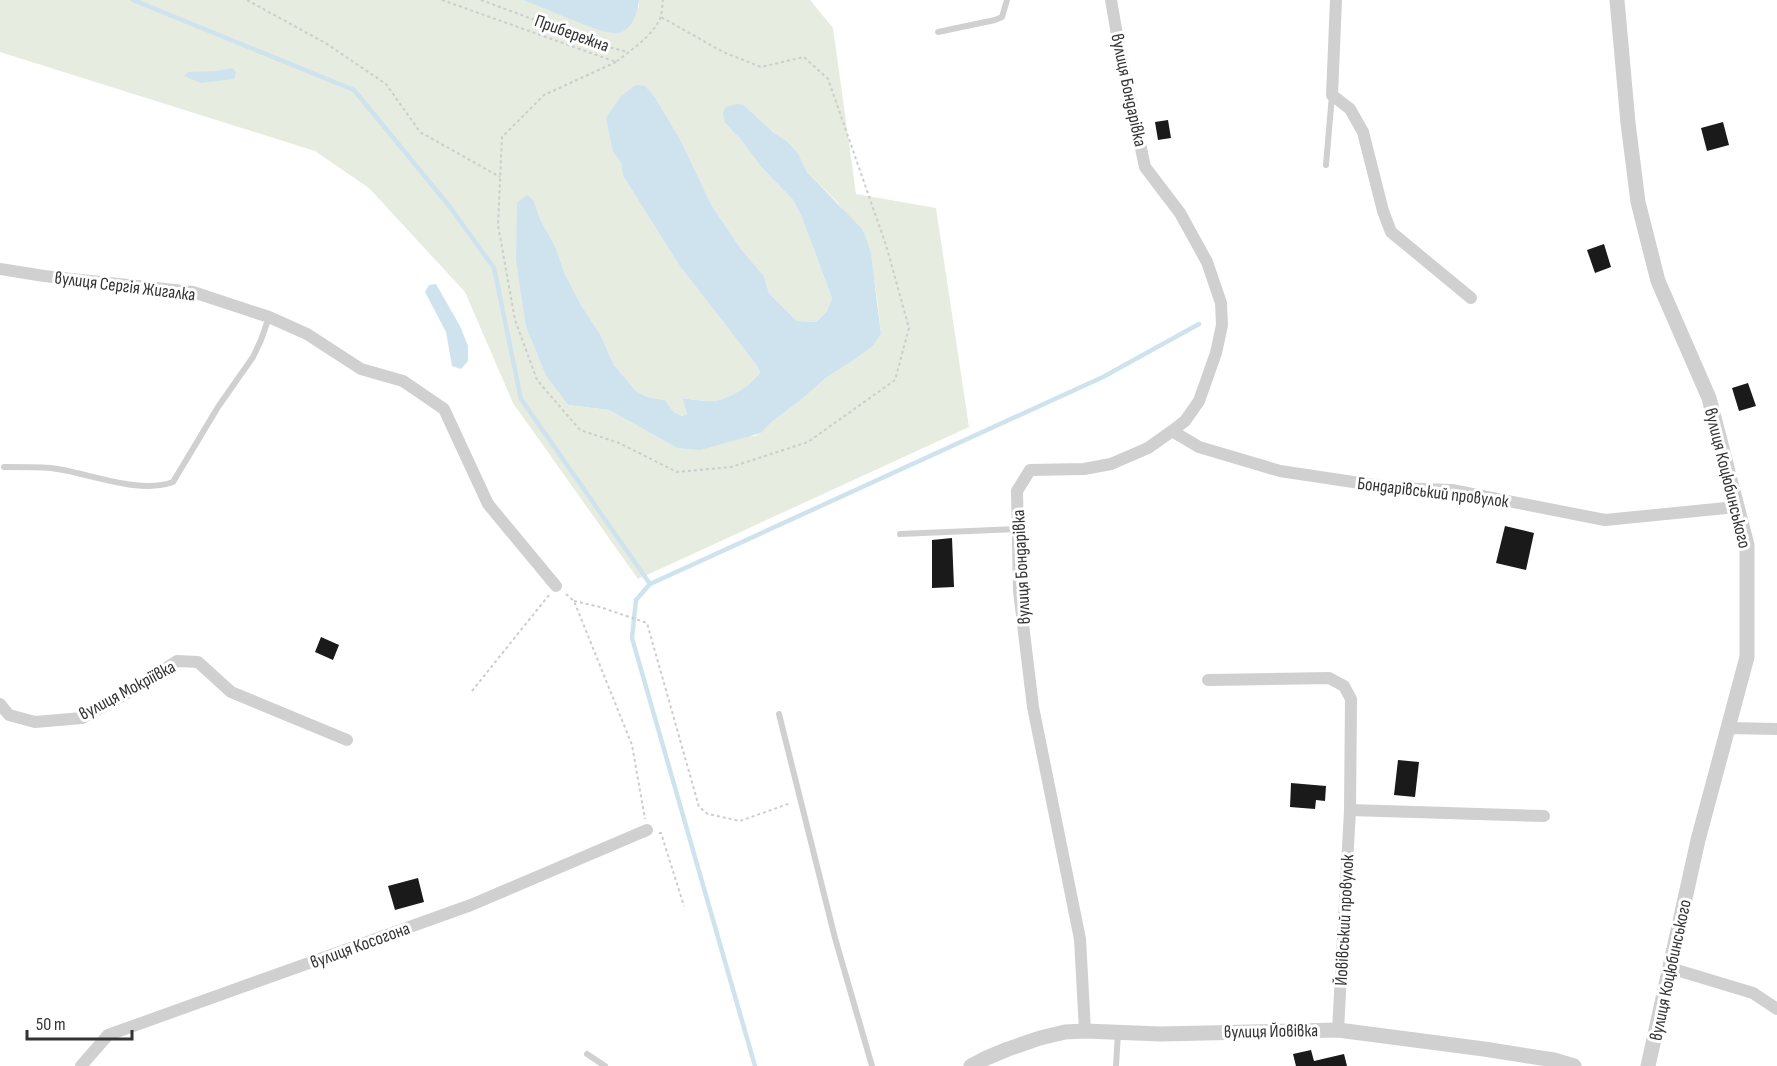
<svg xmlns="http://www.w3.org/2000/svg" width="1777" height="1066" font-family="'Sofia Sans Condensed',sans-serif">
<rect width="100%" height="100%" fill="#fff"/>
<path fill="#e6ecdf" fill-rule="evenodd" d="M0,0H522L532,3L639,8V0H810L833,28L856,194L936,208L969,427L638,579L513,403L465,292L369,188L315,151L0,52ZM645,87L655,97L680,139L712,206L741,249L764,276L769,293L797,321L816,322L827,311L832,298L802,218L793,200L762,168L741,140L725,123L744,105L774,133L787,141L798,153L807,172L838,203L868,243L877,298L881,334L873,346L854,360L827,377L801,400L774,420L761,433L755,436H746L677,448L609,410L568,405L546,376L526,327L517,226V203L534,201L540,219L555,246L565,274L581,305L600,334L614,365L636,391L647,397L665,400L674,412L682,416L687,414L682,398C692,399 702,401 711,401C726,402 753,385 760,372L755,363L679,265L623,176L621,163L613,152Z"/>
<path fill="#cfe3ee" d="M522,0H639C638,12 632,30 619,33C605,37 540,5 522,0Z
M233,68L236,73L234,79L201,83L184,76L188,72L216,71Z
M636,85L645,86L655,97L680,139L712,206L741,249L764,276L769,293L797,321L816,322L827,311L832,298L802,218L793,200L762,168L741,140L725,123L723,113L726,107L737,104L744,105L774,133L787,141L798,153L807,172L862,229L868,243L871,254L881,334L873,346L854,360L827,377L801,400L774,420L761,433L700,450L677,448L609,410L568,405L546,376L526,327L516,260L517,203L527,195L534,201L540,219L555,246L565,274L581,305L600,334L614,365L636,391L647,397L665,400L674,412L682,416L687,414L682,398C691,399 701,401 711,401C725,402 753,385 760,372L755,363L679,265L623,176L621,163L613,152L606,118L621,96Z
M436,284L460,326L468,346V361L461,369L452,366L446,332L425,292L429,285Z"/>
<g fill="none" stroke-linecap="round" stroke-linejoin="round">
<path stroke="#cfe3ee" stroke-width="4.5" d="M133,0L354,90L450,207L494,268L521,399L650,584
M755,1066L632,638L636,600L650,584L1103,377L1199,324"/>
</g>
<path fill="#1a1a1a" d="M1168,120L1171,138L1158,140L1155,122Z
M1723,122L1729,145L1707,151L1701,128Z
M1604,244L1611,267L1595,273L1587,250Z
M1748,383L1756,406L1739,411L1732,388Z
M1505,526L1534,533L1526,570L1496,563Z
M952,538L954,587L932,588V540Z
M321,637L339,645L333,660L315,652Z
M1398,760L1419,762L1415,797L1394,795Z
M1291,783L1326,786L1325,801L1316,800L1315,809L1290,807Z
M418,878L424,902L395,910L388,886Z
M1311,1050L1314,1061L1344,1054L1347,1066H1296L1293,1054Z"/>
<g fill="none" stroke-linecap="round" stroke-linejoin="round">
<path stroke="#cdcdcd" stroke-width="2" stroke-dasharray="3 3" stroke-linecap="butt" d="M247,0L327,44L386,84L420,132L500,177
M442,0L616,62C631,50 651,37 660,19C662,13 662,6 663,0
M481,0L605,46L628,52
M616,62L544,95L502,137L498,225L515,320L537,380L580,430L619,443L677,472L731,467L808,442L895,380L909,328L886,245L828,79L804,57L761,67L723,52L661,17
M566,594L574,601L632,745L645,819
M574,601L600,607L647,623L699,807L708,814L740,821L791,803
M472,691L549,595
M659,833H661L684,906"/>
<path stroke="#d0d0d0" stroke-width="6" d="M938,32L995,20L1002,17L1007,0
M1326,165L1332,95
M4,467C20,467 35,467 51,468C86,472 139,495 173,482L218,407L253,357L261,340L269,317
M900,534L1017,529
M779,714L835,938L872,1066
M587,1054L605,1066
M1116,1066L1118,1033"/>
<path stroke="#d0d0d0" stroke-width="12" d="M1336,0L1332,95L1350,109L1363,132L1383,211L1391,232L1471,298
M0,269L44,276L193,292L269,317L307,334L361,369L403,381L444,409L488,504L556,586
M1172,431L1199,447L1280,471L1393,488L1452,490L1605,520L1736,507
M1208,680L1329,678L1344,686L1351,699L1350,810L1544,816
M0,704L9,715L35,722L82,718L131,691L177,661L198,662L231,692L347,740
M1727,728L1777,729
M1670,968L1753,993L1777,1009
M1338,1030L1350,810
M1085,1031L1080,939L1033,707L1019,591L1017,491L1030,470L1084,469L1111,464L1148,448L1172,431L1185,421L1199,401L1216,353L1222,325L1221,303L1207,262L1180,213L1145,167L1119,46L1111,0
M81,1066L108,1035L471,905L647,830"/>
<path stroke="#d0d0d0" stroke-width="15" d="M1617,0L1628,123L1638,202L1658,281L1709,398L1747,545V657L1698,840L1648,1066
M971,1066L984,1059L1008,1049L1040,1038L1065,1032L1085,1031L1161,1034L1338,1030L1484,1049L1554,1060L1574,1066"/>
</g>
<g text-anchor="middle" stroke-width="6" stroke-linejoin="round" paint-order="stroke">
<g font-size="18" fill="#333" stroke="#fff">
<text transform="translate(572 33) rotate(20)" y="6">Прибережна</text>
<text transform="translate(1129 90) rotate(78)" y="6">вулиця Бондарівка</text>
<text transform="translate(125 286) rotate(7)" y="6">вулиця Сергія Жигалка</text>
<text transform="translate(1728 478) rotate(76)" y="6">вулиця Коцюбинського</text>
<text transform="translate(1433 492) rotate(7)" y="6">Бондарівський провулок</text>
<text transform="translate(1021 567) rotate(-93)" y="6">вулиця Бондарівка</text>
<text transform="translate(127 690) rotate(-28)" y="6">вулиця Мокріївка</text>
<text transform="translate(1344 920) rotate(-87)" y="6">Йовівський провулок</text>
<text transform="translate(360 945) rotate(-20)" y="6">вулиця Косогона</text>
<text transform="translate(1670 970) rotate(-78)" y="6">вулиця Коцюбинського</text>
<text transform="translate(1271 1031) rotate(-1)" y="6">вулиця Йовівка</text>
</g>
</g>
<path d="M27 1030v9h105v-9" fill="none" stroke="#333333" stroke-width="3"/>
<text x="36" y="1030" font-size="18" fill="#333333" stroke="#ffffff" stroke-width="4.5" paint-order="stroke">50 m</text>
</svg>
